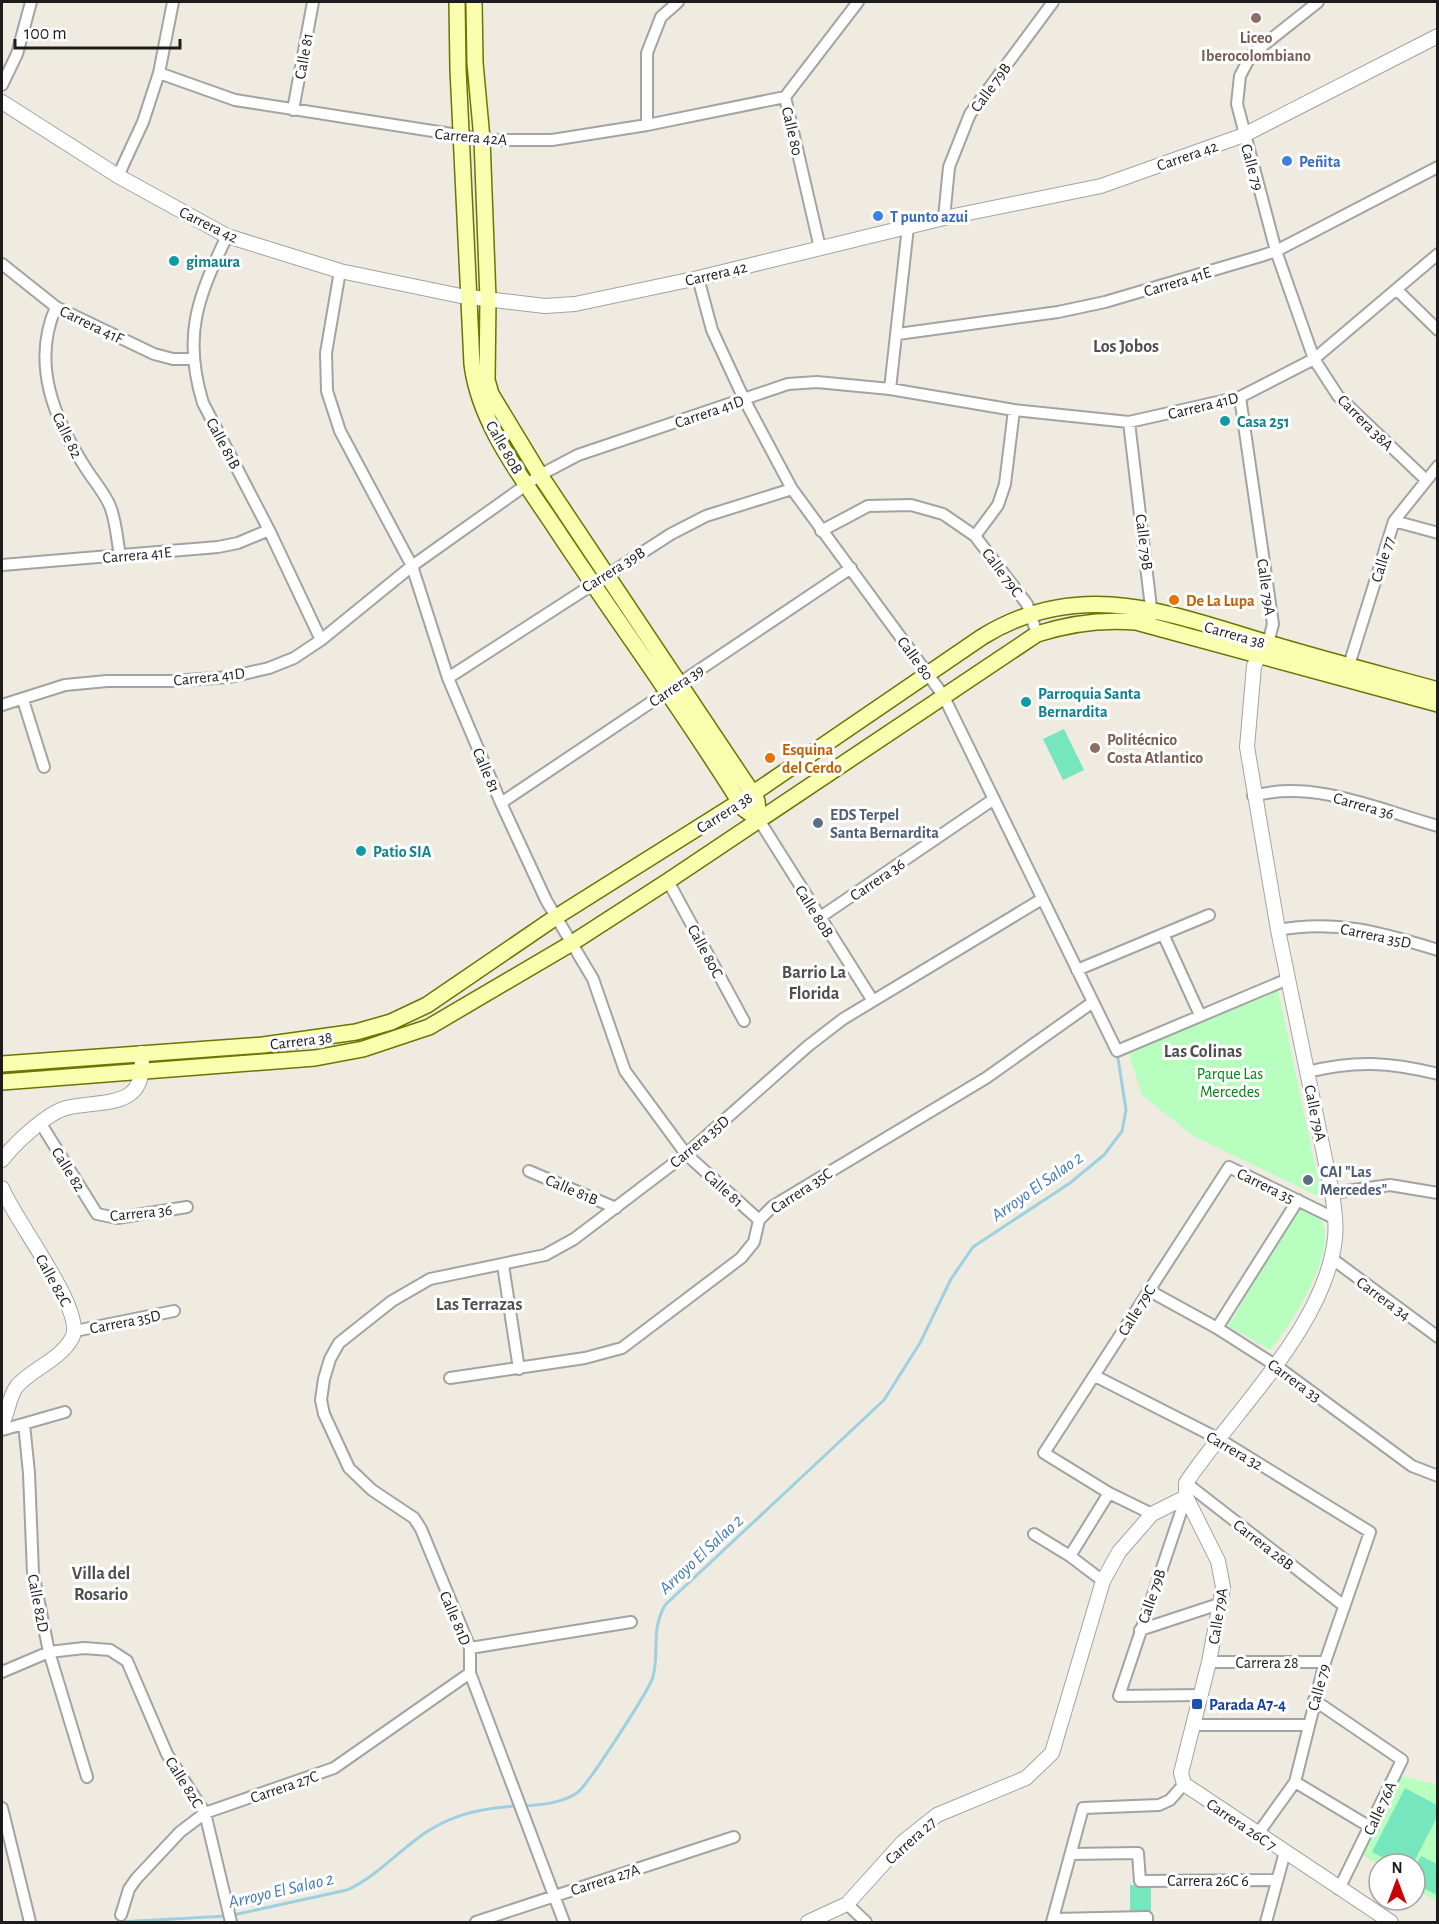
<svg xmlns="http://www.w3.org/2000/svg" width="1439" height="1924" font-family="'Alegreya Sans',sans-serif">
<rect width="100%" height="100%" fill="#efebe1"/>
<path fill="#b8febf" d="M1278,990L1322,1198L1193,1136L1142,1095L1128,1052Z
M1299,1207C1310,1212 1323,1215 1325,1230C1329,1263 1291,1326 1270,1350L1228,1326Z
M1398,1775L1437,1785V1902L1415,1888V1864L1379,1865L1361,1854Z"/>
<path fill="#76e6be" d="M1064,729L1084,770L1063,780L1043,739Z
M1405,1788L1437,1805V1817L1413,1864H1395L1372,1852Z
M1421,1856L1437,1864V1895L1415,1884V1867Z
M1130,1885L1151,1886V1911H1130Z"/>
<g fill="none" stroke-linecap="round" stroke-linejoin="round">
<path stroke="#9dd0e1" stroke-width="3" d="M524,1806C541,1805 562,1803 577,1793C588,1785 649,1690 653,1677C660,1649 650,1633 665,1605L884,1400L920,1343L951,1279L973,1247L1070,1183L1104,1155L1122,1131L1126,1110L1117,1052
M233,1915L347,1890C372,1879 392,1858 414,1841C445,1816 478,1808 517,1806
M119,1922L227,1916"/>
<g stroke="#a3a3a3" stroke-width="14">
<path id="minor" d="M1318,2L1251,55L1240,76L1237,104L1276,251L1314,359L1338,396L1425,479
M159,73L235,100L490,140H552L647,125L785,97
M2,85L17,54L31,2
M785,97L820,248
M785,97L858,2
M293,110L313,2
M647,125V53L661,17L678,2
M118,176L143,122L159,73L173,2
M944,218L949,167L970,114L1053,2
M227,236C198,297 182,335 203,403L269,530L321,640
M2,264L56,307L154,354L173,359H193
M340,271L326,353L327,391L340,431L412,566L448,678L501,803L546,900L593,979L625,1071L686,1154L759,1220
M698,278L712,330L744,399L792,489L943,695L1117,1051L1288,979
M1397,290L1438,330
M56,307C31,363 54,419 85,467C93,480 104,492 110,506C116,521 117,539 120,556
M898,334L1058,312L1105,302L1261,256L1276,251L1438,167
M890,389L908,227
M1240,397L1273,624L1268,643
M1129,422L1152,616
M1394,521L1438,533
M821,531L868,506L911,505L943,514L975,536L1027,604L1037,634
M975,536L998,505L1005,484L1014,410
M2,565L218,547L238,543L269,530
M1349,665L1394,521L1438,466
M448,678L671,534L706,516L792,489
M23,700L44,767
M2,705L65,685L107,681H172L230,677L269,668L294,658L321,640L412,566L540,475L578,455L788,384L817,382L890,389L1014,410L1129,422L1240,397L1314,359L1438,254
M1253,796C1313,779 1380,810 1438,826
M501,803L851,568
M759,820L873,1001
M668,881L744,1021
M819,918L994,799
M1278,930C1335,919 1383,933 1438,950
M1163,934L1200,1015
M1077,970L1209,915
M1307,1072C1356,1060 1389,1062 1438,1074
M41,1124L97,1214L117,1218L187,1207
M529,1171L616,1208
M1332,1193L1390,1185L1438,1193
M1331,1258L1438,1337
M503,1265L519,1369
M1148,1290L1217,1328L1275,1365L1412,1466L1438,1476
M1217,1328L1298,1200
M75,1331L174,1311
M1095,1376L1219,1439L1370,1532L1325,1662L1295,1782L1257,1835
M450,1378L585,1358L622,1348L741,1258L754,1242L759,1220L773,1206L986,1078L1093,1002
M24,1424L29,1473L33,1573L49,1652L87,1777
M2,1430L65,1412
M1186,1483L1343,1605
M1186,1497L1119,1696L1201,1695
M1152,1514L1109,1493L1044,1453L1229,1167L1336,1219
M1034,1534L1070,1556L1103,1581
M1070,1556L1109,1493
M1140,1630L1222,1603
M470,1648L631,1622
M1209,1662H1325
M2,1672L49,1652L84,1648L110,1650L127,1661L167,1754L205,1813L231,1922
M1314,1700L1402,1760L1339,1889
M1192,1725H1308
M1295,1782L1370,1827
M2,1808L30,1922
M1071,1854L1138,1853L1140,1881L1277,1880
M847,1904L866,1922
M121,1915L129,1889L136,1879L180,1832L205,1813L334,1768L470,1673
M1053,1919L1147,1917V1922
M476,1922L734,1837
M564,1922L470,1673V1648L421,1529L414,1518L372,1490L349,1468L324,1414L321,1400L324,1379L330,1359L339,1343L392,1301L430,1279L545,1255L574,1239L686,1154L808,1046L843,1019L1042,899
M1052,1922L1083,1808L1159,1805L1170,1800L1184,1784
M1266,1922L1285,1852"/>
</g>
<g stroke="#a3a3a3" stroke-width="16">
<path id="tertiary" d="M2,102L118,176L227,236L340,271L461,296L545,306L575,304L698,278L944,218L1101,186L1244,135L1438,36
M1263,648L1254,666L1247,747L1278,930L1332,1193C1334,1208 1337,1223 1335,1238C1326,1326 1233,1412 1186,1483V1497L1218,1561L1223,1587L1209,1662L1181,1773L1184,1784L1391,1922
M2,1160C14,1144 47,1113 66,1108C103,1099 149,1111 141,1053
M2,1188C13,1218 87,1312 72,1338C60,1360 33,1368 17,1386C9,1396 8,1413 2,1424
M808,1922L847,1904L903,1842L937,1815L1026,1778L1052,1753L1103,1581L1119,1552L1152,1514L1186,1497"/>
</g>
<g stroke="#677700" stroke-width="18">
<path id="secondary" d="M457,2L458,69L472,364C479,424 523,479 556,529C618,623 685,713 744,809L759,820
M474,2L475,63L482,139L488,299L487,380L491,394L540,475L753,794L757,801L759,820
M2,1064L263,1045L356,1032L391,1022L427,1005L556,917L758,790L982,637C1082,575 1173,615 1275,645C1329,661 1383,675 1438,690
M2,1082L315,1058L363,1049L429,1027L572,943L668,881L1037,634C1071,623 1101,619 1136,622L1438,704"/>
</g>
<use href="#minor" stroke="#fff" stroke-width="10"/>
<use href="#tertiary" stroke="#fff" stroke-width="14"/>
<use href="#secondary" stroke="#f9ffaf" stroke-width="15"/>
</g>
<g fill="#8d6e63" stroke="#fff" stroke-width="2">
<circle cx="1256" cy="18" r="6"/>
<circle cx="1095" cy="748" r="6"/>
</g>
<g fill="#3f7fe0" stroke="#fff" stroke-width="2">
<circle cx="1287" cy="161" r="6"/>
<circle cx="878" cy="216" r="6"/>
</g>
<g fill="#0f9aa8" stroke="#fff" stroke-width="2">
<circle cx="174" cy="261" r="6"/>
<circle cx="1225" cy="421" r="6"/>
<circle cx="1026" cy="702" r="6"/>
<circle cx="361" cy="851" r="6"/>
</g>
<g fill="#e8710a" stroke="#fff" stroke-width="2">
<circle cx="1174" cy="600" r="6"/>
<circle cx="770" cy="758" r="6"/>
</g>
<g fill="#5c6f8a" stroke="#fff" stroke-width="2">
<circle cx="818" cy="823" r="6"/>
<circle cx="1308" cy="1180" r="6"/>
</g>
<rect fill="#1a4fb4" stroke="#fff" stroke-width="2" x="1191" y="1698" width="12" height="12" rx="3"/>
<g text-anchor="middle" stroke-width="6" stroke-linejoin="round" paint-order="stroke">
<g font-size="16" font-weight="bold" fill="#785e54" stroke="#fff">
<text x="1256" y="43">Liceo<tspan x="1256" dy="18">Iberocolombiano</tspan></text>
<text x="1107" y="745" text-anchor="start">Politécnico<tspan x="1107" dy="18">Costa Atlantico</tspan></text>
</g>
<g font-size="16" fill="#1c1c1c" stroke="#fff">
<text transform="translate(303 56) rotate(-80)" y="6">Calle 81</text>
<text transform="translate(990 87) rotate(-54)" y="6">Calle 79B</text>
<text transform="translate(793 131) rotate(77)" y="6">Calle 80</text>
<text transform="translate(471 136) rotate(5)" y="6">Carrera 42A</text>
<text transform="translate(1187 155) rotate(-19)" y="6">Carrera 42</text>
<text transform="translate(1253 167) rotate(74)" y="6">Calle 79</text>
<text transform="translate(209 224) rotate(26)" y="6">Carrera 42</text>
<text transform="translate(716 273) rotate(-13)" y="6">Carrera 42</text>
<text transform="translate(1177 281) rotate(-17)" y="6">Carrera 41E</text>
<text transform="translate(92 324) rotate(26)" y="6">Carrera 41F</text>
<text transform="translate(1203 405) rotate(-14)" y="6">Carrera 41D</text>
<text transform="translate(709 411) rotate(-19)" y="6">Carrera 41D</text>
<text transform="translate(1366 422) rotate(45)" y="6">Carrera 38A</text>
<text transform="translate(68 435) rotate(64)" y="6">Calle 82</text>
<text transform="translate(224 443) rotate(62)" y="6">Calle 81B</text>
<text transform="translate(505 447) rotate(60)" y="6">Calle 80B</text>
<text transform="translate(1145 542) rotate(83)" y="6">Calle 79B</text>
<text transform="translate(137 554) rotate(-5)" y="6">Carrera 41E</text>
<text transform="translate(1382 559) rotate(-73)" y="6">Calle 77</text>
<text transform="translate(613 569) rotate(-32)" y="6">Carrera 39B</text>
<text transform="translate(1003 572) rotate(53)" y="6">Calle 79C</text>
<text transform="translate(1267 587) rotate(82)" y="6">Calle 79A</text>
<text transform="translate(1235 634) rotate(16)" y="6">Carrera 38</text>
<text transform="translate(916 658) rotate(54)" y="6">Calle 80</text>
<text transform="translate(209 676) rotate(-6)" y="6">Carrera 41D</text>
<text transform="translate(676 685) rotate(-34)" y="6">Carrera 39</text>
<text transform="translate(487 770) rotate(67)" y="6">Calle 81</text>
<text transform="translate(1364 805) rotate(16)" y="6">Carrera 36</text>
<text transform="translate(724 812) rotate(-32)" y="6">Carrera 38</text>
<text transform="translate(877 879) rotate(-34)" y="6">Carrera 36</text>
<text transform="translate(815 911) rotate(58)" y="6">Calle 80B</text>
<text transform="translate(1376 935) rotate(12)" y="6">Carrera 35D</text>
<text transform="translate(706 951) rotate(62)" y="6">Calle 80C</text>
<text transform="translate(301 1040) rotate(-7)" y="6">Carrera 38</text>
<text transform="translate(1316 1113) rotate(78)" y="6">Calle 79A</text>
<text transform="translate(699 1141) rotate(-40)" y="6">Carrera 35D</text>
<text transform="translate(69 1169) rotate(58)" y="6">Calle 82</text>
<text transform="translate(1266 1185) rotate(26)" y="6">Carrera 35</text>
<text transform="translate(724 1188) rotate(42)" y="6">Calle 81</text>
<text transform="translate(572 1189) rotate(23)" y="6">Calle 81B</text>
<text transform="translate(801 1190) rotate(-33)" y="6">Carrera 35C</text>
<text transform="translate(141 1212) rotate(-6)" y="6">Carrera 36</text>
<text transform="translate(54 1280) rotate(61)" y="6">Calle 82C</text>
<text transform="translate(1384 1298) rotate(36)" y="6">Carrera 34</text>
<text transform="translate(1136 1310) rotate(-58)" y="6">Calle 79C</text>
<text transform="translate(125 1321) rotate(-11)" y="6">Carrera 35D</text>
<text transform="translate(1295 1380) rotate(36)" y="6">Carrera 33</text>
<text transform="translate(1235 1450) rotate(30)" y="6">Carrera 32</text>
<text transform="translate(1264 1544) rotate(38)" y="6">Carrera 28B</text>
<text transform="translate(1151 1596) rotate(-71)" y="6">Calle 79B</text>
<text transform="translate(39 1603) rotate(79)" y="6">Calle 82D</text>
<text transform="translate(1217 1616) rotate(-81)" y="6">Calle 79A</text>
<text transform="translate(456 1618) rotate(67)" y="6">Calle 81D</text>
<text x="1267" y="1668">Carrera 28</text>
<text transform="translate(1318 1687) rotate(-75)" y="6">Calle 79</text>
<text transform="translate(185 1782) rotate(58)" y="6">Calle 82C</text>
<text transform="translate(284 1786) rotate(-19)" y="6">Carrera 27C</text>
<text transform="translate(1379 1808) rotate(-65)" y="6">Calle 76A</text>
<text transform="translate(1242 1824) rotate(34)" y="6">Carrera 26C 7</text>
<text transform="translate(910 1840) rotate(-42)" y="6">Carrera 27</text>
<text transform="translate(605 1879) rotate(-18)" y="6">Carrera 27A</text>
<text x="1208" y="1886">Carrera 26C 6</text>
</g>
<g font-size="16" font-weight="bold" fill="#366cbe" stroke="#fff" text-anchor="start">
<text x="1299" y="167">Peñita</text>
<text x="890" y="222">T punto azui</text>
</g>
<g font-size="16" font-weight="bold" fill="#0d838f" stroke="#fff" text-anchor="start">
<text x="186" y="267">gimaura</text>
<text x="1237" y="427">Casa 251</text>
<text x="1038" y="699">Parroquia Santa<tspan x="1038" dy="18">Bernardita</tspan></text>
<text x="373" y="857">Patio SIA</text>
</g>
<g font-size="16" font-weight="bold" fill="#c56008" stroke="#fff" text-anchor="start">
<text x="1186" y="606">De La Lupa</text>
<text x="782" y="755">Esquina<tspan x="782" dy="18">del Cerdo</tspan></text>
</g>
<g font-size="16" font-weight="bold" fill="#4e5e75" stroke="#fff" text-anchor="start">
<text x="830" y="820">EDS Terpel<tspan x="830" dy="18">Santa Bernardita</tspan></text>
<text x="1320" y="1177">CAI "Las<tspan x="1320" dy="18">Mercedes"</tspan></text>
</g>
<g font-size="16" fill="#01840f" stroke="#fff">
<text x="1230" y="1079">Parque Las<tspan x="1230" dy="18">Mercedes</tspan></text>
</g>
<g font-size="16" font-weight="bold" fill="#164399" stroke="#fff" text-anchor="start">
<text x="1209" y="1710">Parada A7-4</text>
</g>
<g font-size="18" font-weight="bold" fill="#4f4f4f" stroke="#fff">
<text x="1126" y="352">Los Jobos</text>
<text x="814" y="978">Barrio La<tspan x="814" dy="21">Florida</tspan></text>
<text x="1203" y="1057">Las Colinas</text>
<text x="479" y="1310">Las Terrazas</text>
<text x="101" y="1579">Villa del<tspan x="101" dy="21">Rosario</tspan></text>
</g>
<g font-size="18" font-style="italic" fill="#4078b5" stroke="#fff">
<text transform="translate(1037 1186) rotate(-35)" y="6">Arroyo El Salao 2</text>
<text transform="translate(701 1554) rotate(-43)" y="6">Arroyo El Salao 2</text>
<text transform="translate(281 1890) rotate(-13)" y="6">Arroyo El Salao 2</text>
</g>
</g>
<rect width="1439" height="1924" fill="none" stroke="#1c1c1c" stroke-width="6"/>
<g transform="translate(1397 1882)"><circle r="28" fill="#ffffff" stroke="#a4a4a4" stroke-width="1.5"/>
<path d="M0-4.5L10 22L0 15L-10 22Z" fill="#c90400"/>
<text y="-9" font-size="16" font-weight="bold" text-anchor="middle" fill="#1c1c1c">N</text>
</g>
<path d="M15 39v9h165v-9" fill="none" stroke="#1c1c1c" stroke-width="3"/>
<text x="24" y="39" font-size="18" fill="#1c1c1c" stroke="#ffffff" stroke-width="4.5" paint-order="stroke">100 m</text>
</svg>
